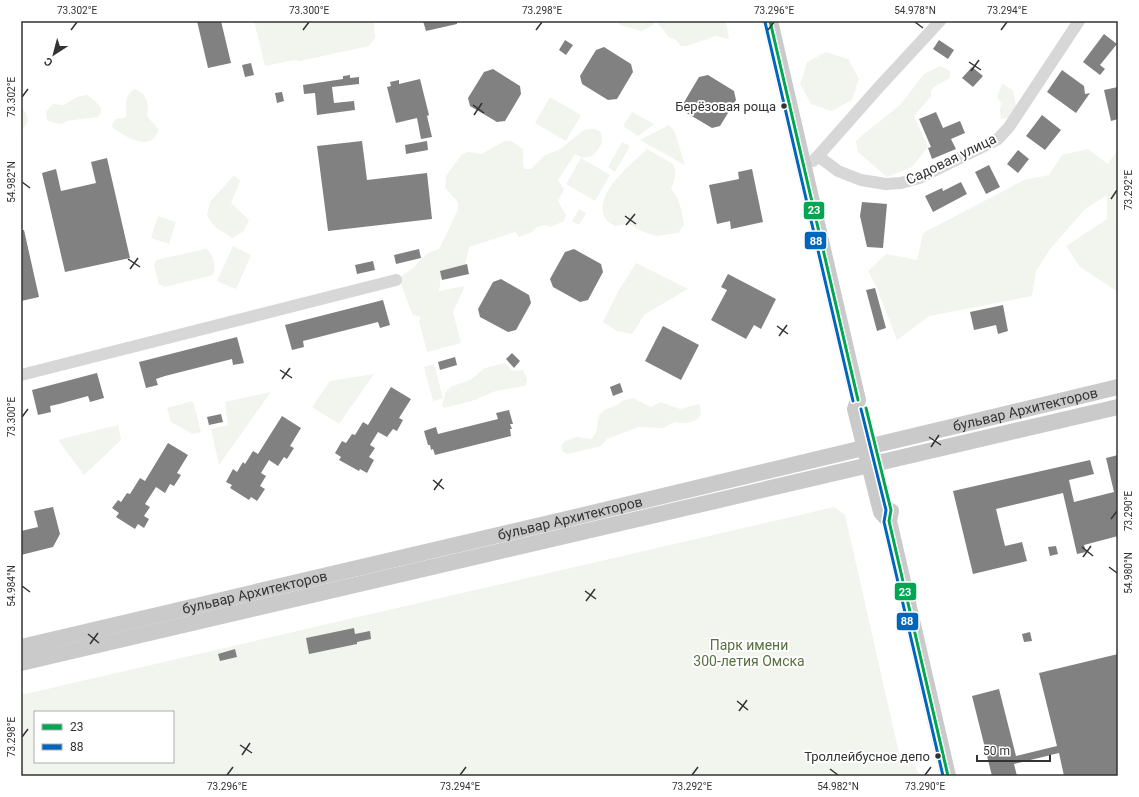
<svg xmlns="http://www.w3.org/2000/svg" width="1139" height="797" font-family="Roboto,sans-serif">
<rect width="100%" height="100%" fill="#fff"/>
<path fill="#f1f5ed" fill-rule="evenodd" d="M254,21H374L375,38L369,46L300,61L294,60L265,66Z
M617,21H726L729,39L716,36L687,46H681L676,40L668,37L664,30L656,22L650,27L641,31L620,25Z
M826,52L848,59L859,79L852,100L832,111L811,104L800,84L807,62Z
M940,66L950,71V78L934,87L931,91V96L914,116L928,147L912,167L887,177L858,152L856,141L865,133L900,105L924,74Z
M1002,84L1013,90L1016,105L1012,117L1001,119L1000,111L1001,103L997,97Z
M135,89C148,95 149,104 147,116L159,130C157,133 156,136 154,138C143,149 122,134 113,128L112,125L116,119L124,118L126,117C126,106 124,95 135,89Z
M87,95L96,102L101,108V113L97,117L67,121L62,124L54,123L47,120L46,112L53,104L64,105L77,97Z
M550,97L581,115L566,141L535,123Z
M21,110C27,111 27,116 28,121L21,133Z
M632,112L654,124L638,136L623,126Z
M669,125L674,130L685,165L640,140Z
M588,129H595L601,132C604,144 600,148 592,156L583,158L575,154L558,180L564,189L558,201L566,215L564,221L551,227L544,225L537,227L532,232L519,237L515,232L469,247L464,270L447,273L441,277L439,291L465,286L453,312L461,343L427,352L419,321L421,317L413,315C407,303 404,290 399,278L413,268L426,254L439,249L447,233L458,209V202L445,188L446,176L462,154L468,152L482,154L504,141H511L523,149V163L524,169H531L544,156L562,148L582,131Z
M622,142L630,146L615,172L608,167Z
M647,149L673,164C677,174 675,179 671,189C681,200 681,210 684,225L678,233L656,236L642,231L627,224L615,226C611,224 607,221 605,218C592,194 632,164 647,149Z
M1088,149L1108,164L1118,149V292L1080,267L1066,246L1107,219V195L1085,209L1050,249L1036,271L1032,296L929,316L897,340L876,286L868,271L886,254L917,260L923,233L1024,180L1049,175L1062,155Z
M581,158L610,175L595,201L566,184Z
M234,175L240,181L231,203L249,220L244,231L232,238L215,227L207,216L210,202Z
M579,209L586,213L579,225L572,221Z
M158,216L176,222L169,244L151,238Z
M233,246L251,255L236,289L217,281Z
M206,249C213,252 217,269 213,275L165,287L159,284L154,266L156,260Z
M636,263L688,289L645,314L632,334L617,331L603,322L619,290Z
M505,363L513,371L523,370C526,375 529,380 525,386L496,391L475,400L444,408L442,405L446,392L450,387L470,380L485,368Z
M434,364L443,398L433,401L424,367Z
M374,374L339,424L312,407L330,381Z
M271,392L219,465L211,429L228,425L225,402Z
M633,398L651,407L661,402L680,409L699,404C705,418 695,423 682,423C679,423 678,422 675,422C671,423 667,426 664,428L638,427L607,439L601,446L568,454L563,452L561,446L565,441L577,437L591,439L596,433L599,415L604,410L617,405L622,401Z
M193,401L201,432L193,434L171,422L167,408Z
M118,425L121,440L84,475L58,440Z
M834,507L845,515L899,753H910L918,772L921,776H21V695ZM35,712H173V762H35Z"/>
<path fill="#818181" d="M197,21H221L231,63L208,68Z
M423,21H457V24L426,31Z
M1104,34L1117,44L1100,65L1105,69L1100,75L1083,62Z
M565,40L573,45L566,55L559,50Z
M939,40L954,50L948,59L933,49Z
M604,47L631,64L633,72L617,99L608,100L582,84L580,76L596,50Z
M251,63L254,75L245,77L242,65Z
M972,67L983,76L973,87L962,78Z
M493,69L520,86L521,94L505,121L497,122L470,106L468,98L484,72Z
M1062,70L1084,86L1085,94L1090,93L1076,113L1047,92Z
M350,75V78L359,77V84L332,87L334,103L354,101L355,110L317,115L315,93L304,94L303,85L343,79V76Z
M708,75L734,91L736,100L720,126L712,128L685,112L683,104L699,77Z
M420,79L429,115L427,116L432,137L421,139L417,118L396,123L387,87L391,86L390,82L399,80V84Z
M1118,87V119L1111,121L1104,90Z
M282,92L284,101L277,103L275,93Z
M936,112L943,128L960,121L965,133L951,139L956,149L932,159L928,148L931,147L919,119Z
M1042,115L1061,130L1045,150L1026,136Z
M362,141L367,180L427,173L432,219L328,231L317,146Z
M427,141L428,150L406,154L405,145Z
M1018,150L1029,159L1018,173L1007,164Z
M107,158L130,258L65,272L42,173L56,169L61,191L96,183L91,162Z
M989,165L1000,187L986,194L975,172Z
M752,169L763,222L731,229L730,221L717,224L709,185L739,179L738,172Z
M961,182L967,194L933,212L925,196L942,188L943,191Z
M862,202L887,204L883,248L867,247L860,216Z
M21,230H24L39,297L21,301Z
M419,249L421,258L396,264L394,255Z
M574,249L601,264L603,272L588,300L580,302L553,287L550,279L565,252Z
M373,261L375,270L357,274L355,265Z
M467,264L469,274L442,280L440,271Z
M728,274L776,299L761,329L754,325L746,339L711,320L727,290L721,287Z
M501,279L529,295L531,303L516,330L508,332L480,317L478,309L493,282Z
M875,288L886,328L877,331L866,290Z
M383,300L390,325L380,328L378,322L311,339L303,341L304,347L292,350L285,325Z
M1003,305L1008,331L998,334L996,325L974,330L970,312Z
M663,326L699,345L681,380L645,361Z
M237,337L244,363L233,365L232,359L165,376L156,379L158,385L146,388L139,362Z
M512,353L520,361L514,368L506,359Z
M455,357L457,365L440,370L438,362Z
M97,373L104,398L90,402L88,396L59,404L50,406L51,412L38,415L32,390Z
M620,383L623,392L613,396L610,387Z
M391,387L411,399L399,418L403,420L397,431L393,429L387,437L378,432L370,445L375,448L369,457L374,460L367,473L360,469L359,471L339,460L341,457L335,453L342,441L346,443L352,434L355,435L363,422L368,425Z
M509,410L513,424H510L512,429H510L511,436L435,455L433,449L431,450L430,445H428L424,431L436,427L438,434L498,419L496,413Z
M221,414L223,422L209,425L207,417Z
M282,416L301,428L290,446L294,448L287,459L284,457L278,466L269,460L261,473L266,476L260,486L265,489L257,501L251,497L249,500L230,488L232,485L226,482L233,469L237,472L243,462L245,464L253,451L258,454Z
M168,443L188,455L177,473L181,475L174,486L170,484L165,493L156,487L145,504L150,507L144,516L149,519L144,528L138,524L135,529L116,517L119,513L112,508L118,500L121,502L127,493L130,494L140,478L145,481Z
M1118,455V536L1084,545L1086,552L1077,554L1063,493L996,509L1005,546L1022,542L1027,561L973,574L953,491L1090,460L1094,474L1069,480L1074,502L1114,492L1106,458Z
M53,507L60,534L53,547L21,555V531L38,527L34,511Z
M1056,546L1058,554L1050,556L1048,547Z
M354,628L355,634L370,631L371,639L357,642V644L309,654L306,638Z
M1030,632L1032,641L1024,642L1022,634Z
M235,649L237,657L220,661L218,654Z
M1118,654V776H1064L1059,753L1014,764L1017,776H992L972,696L999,689L1016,756L1057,746L1039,673Z"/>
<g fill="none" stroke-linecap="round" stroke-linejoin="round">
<path stroke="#d7d7d7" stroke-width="12" d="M818,156L838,171L861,180L886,184L901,183L919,178L998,139L1009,127L1079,21
M813,161L818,156L879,87L940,21
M21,375L396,280"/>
<g stroke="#cacaca" stroke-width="16">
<path d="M770,21L858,400L855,409L881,512L889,521"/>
<path d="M891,511L889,521L948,776"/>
<path id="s1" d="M21,647L575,517L1118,387"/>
<path d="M21,663L1118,407"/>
</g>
<g stroke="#fff" stroke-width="6">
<path id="bus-1" d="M770,21L858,400
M866,408L891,510L889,521L948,776"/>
</g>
<g stroke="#fff" stroke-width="6">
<path id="bus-2" d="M765,22L853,401
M861,409L886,510L884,522L943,776"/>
</g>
<use href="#bus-1" stroke="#00a651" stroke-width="3"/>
<use href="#bus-2" stroke="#0065bd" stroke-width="3"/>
</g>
<path fill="none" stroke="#333" stroke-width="1.5" d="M915,22L923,28M71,30L77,22M303,30L309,22M536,30L542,22M768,30L774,22M1001,30L1007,22M969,62L981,70M971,71L979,60M22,97L28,89M473,105L484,113M474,115L482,103M22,182L30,188M1111,199L1117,190M625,216L636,224M626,225L635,214M128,259L140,267M130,269L138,258M777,326L788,334M779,336L787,325M280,370L292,378M282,379L290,368M22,417L28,409M929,437L941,445M931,447L939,435M433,480L444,489M434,490L442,479M1111,519L1117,511M1082,547L1093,556M1083,557L1091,546M1109,567L1117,573M22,586L30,592M585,591L596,599M586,601L595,589M88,634L99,643M90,644L98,633M737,701L748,710M739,711L747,700M22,737L28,729M240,745L252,753M242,755L250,743M830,769L838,775M227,775L233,767M460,775L466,767M692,775L698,767M925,775L931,767"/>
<g fill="#333" stroke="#fff" stroke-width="1.5">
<circle cx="784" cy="106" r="3.5"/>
<circle cx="938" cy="756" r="3.5"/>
</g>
<g text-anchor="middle" stroke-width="4" stroke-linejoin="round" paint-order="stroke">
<g font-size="13" fill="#333" stroke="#fff" text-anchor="end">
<text x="776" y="111">Берёзовая роща</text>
<text x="930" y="761">Троллейбусное депо</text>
</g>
<g font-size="14" fill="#333" stroke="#fff">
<text transform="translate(951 159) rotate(-26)" y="5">Садовая улица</text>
<text dy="5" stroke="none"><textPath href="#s1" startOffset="1032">бульвар Архитекторов</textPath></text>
<text dy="5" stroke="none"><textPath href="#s1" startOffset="564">бульвар Архитекторов</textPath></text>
<text dy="5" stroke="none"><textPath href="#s1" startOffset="240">бульвар Архитекторов</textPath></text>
</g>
<g font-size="14" fill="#56703f" stroke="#fff">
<text x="749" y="650">Парк имени<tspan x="749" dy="16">300-летия Омска</tspan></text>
</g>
</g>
<g stroke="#fff" stroke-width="1.5">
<rect x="803" y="201" width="22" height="19" rx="4" fill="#00a651"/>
<rect x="804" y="231" width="23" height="19" rx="4" fill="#0065bd"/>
<rect x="894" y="582" width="23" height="19" rx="4" fill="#00a651"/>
<rect x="896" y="612" width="23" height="19" rx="4" fill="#0065bd"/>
</g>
<g font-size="11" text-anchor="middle" font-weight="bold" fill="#fff">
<text x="814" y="214">23</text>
<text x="816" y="245">88</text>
<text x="905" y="596">23</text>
<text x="907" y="625">88</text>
</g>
<rect width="1139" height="797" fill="none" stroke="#ffffff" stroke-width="44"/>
<rect x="34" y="711" width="140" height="52" fill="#ffffff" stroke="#adadad"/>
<rect x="42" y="724" width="20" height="6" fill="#00a651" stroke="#adadad"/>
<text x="70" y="731" font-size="12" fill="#333333">23</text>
<rect x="42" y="744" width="20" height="6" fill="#0065bd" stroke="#adadad"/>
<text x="70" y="751" font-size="12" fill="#333333">88</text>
<g transform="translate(54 54) rotate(216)" stroke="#ffffff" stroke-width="3" paint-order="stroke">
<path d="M0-3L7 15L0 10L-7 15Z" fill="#333333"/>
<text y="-6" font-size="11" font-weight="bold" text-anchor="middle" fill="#333333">С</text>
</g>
<path d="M977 755v6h73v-6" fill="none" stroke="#333333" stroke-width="2"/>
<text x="983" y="755" font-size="12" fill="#333333" stroke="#ffffff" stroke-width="3" paint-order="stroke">50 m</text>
<rect x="22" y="22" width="1095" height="753" fill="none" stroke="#333" stroke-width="1.5"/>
<g font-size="10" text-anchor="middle" fill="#333">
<text x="77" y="14">73.302°E</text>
<text x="309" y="14">73.300°E</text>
<text x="542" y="14">73.298°E</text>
<text x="774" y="14">73.296°E</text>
<text x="915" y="14">54.978°N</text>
<text x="1007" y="14">73.294°E</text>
<text transform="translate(11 97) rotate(-90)" y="4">73.302°E</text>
<text transform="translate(11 182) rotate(-90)" y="4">54.982°N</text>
<text transform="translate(1128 190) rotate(-90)" y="4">73.292°E</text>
<text transform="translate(11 417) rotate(-90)" y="4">73.300°E</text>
<text transform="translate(1128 511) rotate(-90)" y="4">73.290°E</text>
<text transform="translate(1128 573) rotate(-90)" y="4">54.980°N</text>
<text transform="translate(11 586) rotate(-90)" y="4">54.984°N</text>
<text transform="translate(11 737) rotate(-90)" y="4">73.298°E</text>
<text x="227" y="790">73.296°E</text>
<text x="460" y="790">73.294°E</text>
<text x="692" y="790">73.292°E</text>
<text x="838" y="790">54.982°N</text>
<text x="925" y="790">73.290°E</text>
</g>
</svg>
